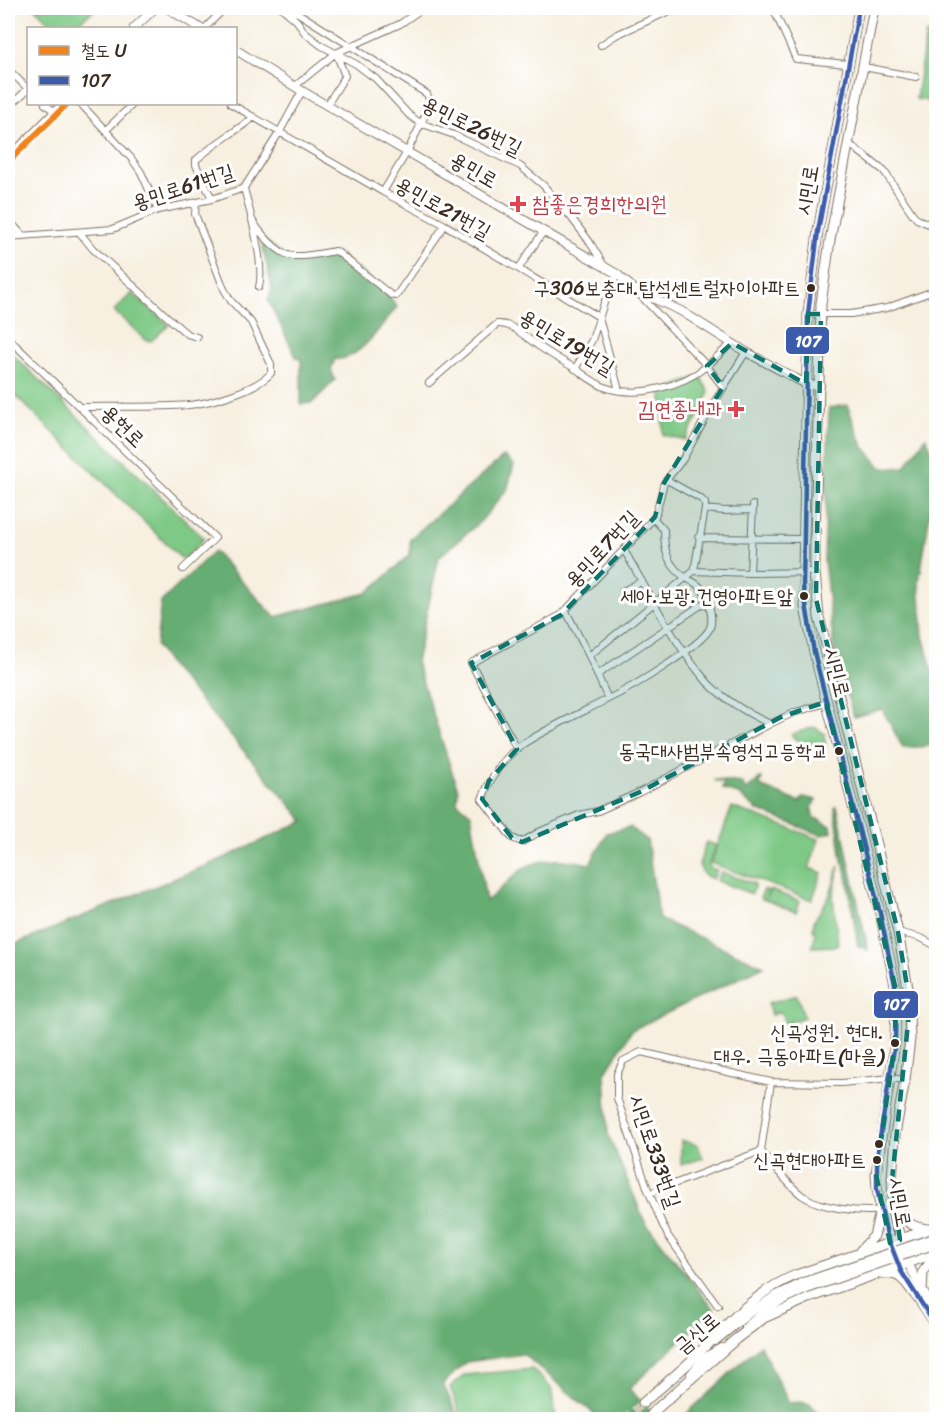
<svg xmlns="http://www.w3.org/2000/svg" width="944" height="1427" font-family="Sriracha,'Poor Story',sans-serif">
<rect width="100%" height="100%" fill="#fff"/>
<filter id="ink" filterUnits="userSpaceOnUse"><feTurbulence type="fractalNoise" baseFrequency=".0167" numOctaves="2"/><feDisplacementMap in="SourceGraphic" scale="12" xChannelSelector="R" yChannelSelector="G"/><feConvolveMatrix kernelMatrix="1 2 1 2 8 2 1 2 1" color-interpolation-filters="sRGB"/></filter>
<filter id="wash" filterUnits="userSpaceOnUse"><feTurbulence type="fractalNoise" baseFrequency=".008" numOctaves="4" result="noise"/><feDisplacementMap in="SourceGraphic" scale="24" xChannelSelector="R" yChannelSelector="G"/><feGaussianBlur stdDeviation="1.35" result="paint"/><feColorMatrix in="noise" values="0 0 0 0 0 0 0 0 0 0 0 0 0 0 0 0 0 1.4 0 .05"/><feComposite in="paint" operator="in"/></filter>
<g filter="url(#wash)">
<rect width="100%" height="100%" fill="#f7efdf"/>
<path fill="#7ec986" stroke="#5c7a52" stroke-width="1.5" d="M35,8H97L71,28H55Z
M926,33L936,40V102L916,99Z
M132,293L169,325L151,341L146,340L114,311Z
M8,350L204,538L186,558H181L8,388Z
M700,376L709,392L704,406L685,440L663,435L662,391Z
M814,727L825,734V748L821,750L801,745V742L792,736V734Z
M732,807L819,839L809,868L822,873L812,900L711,863Z
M706,842L716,845L709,864L710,868L717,870L713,879L704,875L699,865Z
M839,866L833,897L838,943L835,946L812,947L816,932L813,931L814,921L829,897Z
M721,872L755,884L752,894L717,881Z
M764,889L769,891L766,896L768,897L770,890L800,901L796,912L760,898Z
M797,995L804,1017L785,1024L781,1012L771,1015L768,1003Z
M681,1140L698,1145L703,1158L681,1165Z
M532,1369L551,1388L556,1419H462L450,1387L465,1375Z"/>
<path fill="#66ad73" stroke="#506c48" stroke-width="1.5" d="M260,236L291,261L338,253L387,293L397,307C382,324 359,362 335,359L331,369L335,380L312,403L301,404V360L296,357L268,300L272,288Z
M847,405L863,446L882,468L905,467L926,437L936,459V475L919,582L923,636L936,683V741L930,746L903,748L882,709L854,717L835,659L824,560L829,408Z
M504,456L514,465L507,490L481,521L439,557L416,662L458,790L457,802L471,814L486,901C498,893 509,879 521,870C541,855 568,860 590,864L607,833L630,827L647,840L659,919L764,966L632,1030L605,1073L608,1134L645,1222L714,1309L629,1389L659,1419L609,1420L599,1418L523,1354L466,1362L443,1384L459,1419L8,1420V947L222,859L304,821L167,662L156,646L161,602L214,551L275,617L367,593L410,555V539Z
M760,778H762L760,786L799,802L804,797L816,800L812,807L813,817L831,826L832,832L821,835L757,810L738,794L722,789L724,783L714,780L742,783L746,791Z
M837,806L868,950L858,946L846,869L842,860L835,808Z
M760,1345L789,1403C812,1400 810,1405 825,1419H681Z"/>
</g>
<g filter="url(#ink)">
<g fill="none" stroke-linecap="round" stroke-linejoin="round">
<path stroke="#d1c8b8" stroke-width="9" stroke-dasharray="9 4.5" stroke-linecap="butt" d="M624,1420L643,1403"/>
<g stroke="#7d6f62" stroke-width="8">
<path id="minor" d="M282,8L297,21L305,33L322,46L356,64L376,79L409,115L420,123L454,135L520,166L543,185L570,216L589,241L605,267
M283,8L298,13L427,94L431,104L407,152L383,192
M773,8L796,59L847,64
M205,28L225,8
M601,45L616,35L676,8
M864,67L916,77
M8,69L28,89
M295,86L336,53L400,24L423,8
M45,104L55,112
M81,104L131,158L141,172L158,210
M231,104L383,192L445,225L599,317
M327,105L345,76L336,53
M8,108L28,89
M106,130L133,104
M848,143L884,171L912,213L917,219L936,227
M244,188C250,212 265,265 259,287
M212,199L196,165V160C214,144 235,132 254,117
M251,218C258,231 278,255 293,256C307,257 322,253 336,251L391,295L396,296L445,225
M8,219L22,235
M80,233L93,249L173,322L187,334L197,337
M8,237L113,229L158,210L212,199L244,188L279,133L302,91
M519,268L543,232
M808,314H851L887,308L936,290
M599,318L619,390
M8,338L215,538L183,569
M575,369L592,340L604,303L617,274
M429,383L497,324C512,323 521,334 533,342C546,352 561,360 576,369C586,376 595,384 607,388C639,398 682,386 707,366L638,293
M723,387L707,366L732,343
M81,407C117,406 153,408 189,405C210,403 258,389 271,373V364L251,322L231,301L224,289L195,214L196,202
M667,480L701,499L705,503V509L724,511L753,510
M699,538L803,539
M624,550C649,593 675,646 708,683C724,699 749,714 770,724L793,713L826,703
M694,571L705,509
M750,573L753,505
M623,591L642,581
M566,611L589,656
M597,675L707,601
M608,699C629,689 701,647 710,628C714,617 708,597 701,588C697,583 691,581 686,578C668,566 664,552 664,530L653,518
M770,724L640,792L598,811L579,815L539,832L522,842L512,838L482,799C490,779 502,759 520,746C547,728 579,714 608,699L589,656L694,571L750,573L815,572
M517,749L471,663L561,615L655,517L664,483L683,459L715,401L746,352
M898,932L921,938L936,946
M771,1082L761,1151C772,1164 790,1187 803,1196C821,1208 860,1213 881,1210
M650,1193L761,1151
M718,1306L668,1236L661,1221L648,1190L617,1098V1074L623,1061L641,1052L771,1082L842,1083L890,1078L905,1080"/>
</g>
<g stroke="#7d6f62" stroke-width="10">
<path id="tertiary" d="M167,8L200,28
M236,50L302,91L617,274L635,290L681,311L746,352L806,384L820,386
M908,1263L922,1290L936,1310
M913,1291L936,1326
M746,1327L766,1310L780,1301
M715,1341L752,1311L777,1295
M691,1374L706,1357L721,1348"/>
</g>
<g stroke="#7d6f62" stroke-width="10">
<path id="secondary" d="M134,28L155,8
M8,159L63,104"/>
</g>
<g stroke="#7d6f62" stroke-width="11">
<path id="primary" d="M859,8L818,231L808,314L803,572L805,607L814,652L880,913L896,990L895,1042L876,1174C877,1206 888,1237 899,1267
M874,8L830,240L821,304L815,537V572L819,617L898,932L908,988L910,1039L905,1080L895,1134L892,1180L894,1217L908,1263
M897,1205C901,1220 913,1228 928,1229
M860,1251L874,1236L880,1212
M884,1274C901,1272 906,1283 915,1295
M922,1290L923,1272L936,1255
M643,1403C659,1389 676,1375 692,1360C725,1327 752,1293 796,1275L936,1227
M652,1413L736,1339L764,1318L809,1298L936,1253"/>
</g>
<use href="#minor" stroke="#fff" stroke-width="6"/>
<use href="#tertiary" stroke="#fff" stroke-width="8"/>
<use href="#secondary" stroke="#fff" stroke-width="8"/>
<use href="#primary" stroke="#fff" stroke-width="9"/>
<g stroke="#7d6f62" stroke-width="10" stroke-linecap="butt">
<path id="tertiary-bridge" d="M777,1295L804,1282L936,1237
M780,1301L807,1289L936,1244"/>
</g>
<use href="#tertiary-bridge" stroke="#fff" stroke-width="8"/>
<g stroke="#fff" stroke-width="9">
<path id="bus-1" d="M859,8L818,231L808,314L803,587L814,652L880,913L896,990L895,1042L877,1157V1189L887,1235L901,1271L936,1326"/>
</g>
<use href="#bus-1" stroke="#3d5bab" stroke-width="4.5"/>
<g stroke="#fff" stroke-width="10">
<path id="rail-1" d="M8,162L67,104"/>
</g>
<use href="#rail-1" stroke="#f0831e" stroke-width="6"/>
</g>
</g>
<path fill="#0f766e" fill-opacity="0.2" stroke="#0f766e" stroke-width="4.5" stroke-dasharray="12 8" stroke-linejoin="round" d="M808,314H821L816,599L898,932L910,1004L892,1180L900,1240L890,1243L876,1174L895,1042L896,990L826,702L781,717L640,792L522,842L512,838L482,799L489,781L517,749L471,663L561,615L655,517L664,483L723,387L707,366L732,343L806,384Z"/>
<g fill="#e0444e" stroke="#fff" stroke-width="2">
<path d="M515 195h6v6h6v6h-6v6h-6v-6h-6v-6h6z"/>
<path d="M733 400h6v6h6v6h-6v6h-6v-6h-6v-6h6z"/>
</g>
<g fill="#3b2a1e" stroke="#fff" stroke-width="2">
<circle cx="811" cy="288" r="5"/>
<circle cx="804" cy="596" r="5"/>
<circle cx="839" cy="751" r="5"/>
<circle cx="895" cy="1043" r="5"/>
<circle cx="879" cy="1144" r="5"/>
<circle cx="877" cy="1160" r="5"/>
</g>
<g text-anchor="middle" stroke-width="6" stroke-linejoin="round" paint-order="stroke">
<g font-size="20" fill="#3b2a1e" stroke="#fff" text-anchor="end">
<text x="800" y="295">구306보충대.탑석센트럴자이아파트</text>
<text x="793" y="603">세아.보광.건영아파트앞</text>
<text x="828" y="758">동국대사범부속영석고등학교</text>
<text x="884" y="1039">신곡성원. 현대.<tspan x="884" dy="24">대우. 극동아파트(마을)</tspan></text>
<text x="866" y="1167">신곡현대아파트</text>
</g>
<g font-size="21" fill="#3b2a1e" stroke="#fff">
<text transform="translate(472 126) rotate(26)" y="7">용민로26번길</text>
<text transform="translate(474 170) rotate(30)" y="7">용민로</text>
<text transform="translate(183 187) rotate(-18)" y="7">용민로61번길</text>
<text transform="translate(807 190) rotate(-80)" y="7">시민로</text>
<text transform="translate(443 208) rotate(29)" y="7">용민로21번길</text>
<text transform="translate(567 342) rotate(31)" y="7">용민로19번길</text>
<text transform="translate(123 426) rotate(44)" y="7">용현로</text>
<text transform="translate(602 549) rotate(-47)" y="7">용민로7번길</text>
<text transform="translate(837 672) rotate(76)" y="7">시민로</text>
<text transform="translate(655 1151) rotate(71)" y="7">시민로333번길</text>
<text transform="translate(900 1202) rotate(80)" y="7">시민로</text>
<text transform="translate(697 1333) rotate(-40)" y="7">금신로</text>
</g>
<g font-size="21" fill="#be3a42" stroke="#fff" text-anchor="start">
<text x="532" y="211">참좋은경희한의원</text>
<text x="722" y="416" text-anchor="end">김연종내과</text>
</g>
</g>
<g stroke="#fff" stroke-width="2">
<rect x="785" y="326" width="45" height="29" rx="6" fill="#3d5bab"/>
<rect x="873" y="990" width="46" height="29" rx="6" fill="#3d5bab"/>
</g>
<g font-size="16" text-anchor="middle" font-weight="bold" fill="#fff">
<text x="808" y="347">107</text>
<text x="896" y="1010">107</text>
</g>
<rect width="944" height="1427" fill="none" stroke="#fff" stroke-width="30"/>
<rect x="27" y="27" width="210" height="78" fill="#ffffff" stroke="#b1aaa5" stroke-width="1.5"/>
<rect x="39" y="46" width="30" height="9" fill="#f0831e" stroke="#b1aaa5" stroke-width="1.5"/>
<text x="81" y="57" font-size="18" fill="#3b2a1e">철도 U</text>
<rect x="39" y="76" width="30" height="9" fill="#3d5bab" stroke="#b1aaa5" stroke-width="1.5"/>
<text x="81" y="87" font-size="18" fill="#3b2a1e">107</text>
</svg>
